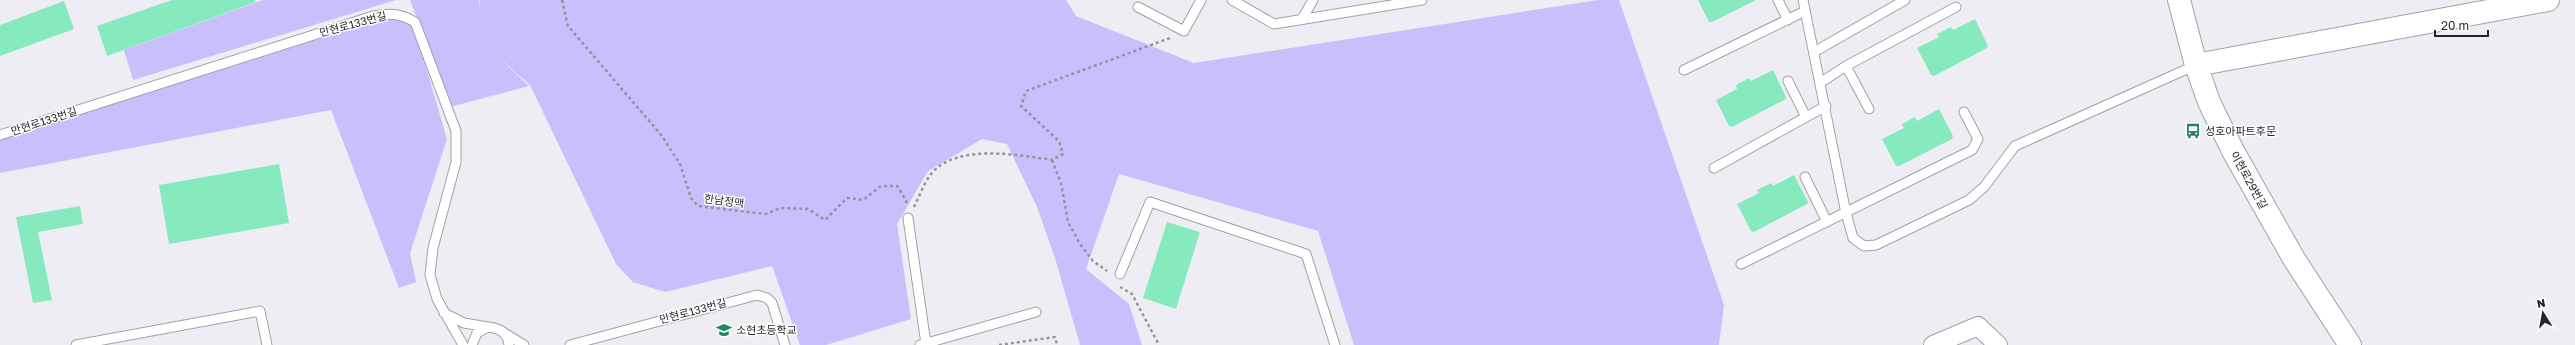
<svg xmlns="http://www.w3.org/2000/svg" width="2575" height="345" font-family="'Golos Text','Noto Sans KR',sans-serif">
<rect width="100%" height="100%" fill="#eeedf3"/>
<path fill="#c9bffd" d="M263,0H396L133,80L124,50Z
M410,0H479L480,10V0H1066L1076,16L1194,63L1598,0H1619L1724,305L1719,345H1354L1318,231L1119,174L1086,269L1129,304L1142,345H1080L1055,258L1037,207L1007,144L982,139L928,171L897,224L911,319L826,345H800L772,266L665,292L633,282L616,264L530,85L495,54L529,86L450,107Z
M390,17L413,23L447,139L410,253L416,282L399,288L331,110L0,173V138Z"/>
<path fill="#87eabf" d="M172,0H255L256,2L107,56L97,26Z
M1698,0H1756L1712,22H1709Z
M64,1L74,29L0,56V25Z
M1975,19L1988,46L1987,48L1934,76L1931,75L1917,48L1939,37L1937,34L1951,27L1953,30Z
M1773,70L1786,97V99L1732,127L1729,126L1716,100L1737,89L1736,85L1749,78L1751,81Z
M1939,109L1953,136L1952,139L1899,166H1896L1882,139L1904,128L1902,124L1915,117L1917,121Z
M279,164L289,223L169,244L159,185Z
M1794,175L1808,202L1807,204L1754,232L1751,231L1737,204L1759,193L1757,190L1771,183L1773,186Z
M80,206L83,224L38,232L52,300L33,303L16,217Z
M1167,222L1200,232L1176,309L1143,298Z"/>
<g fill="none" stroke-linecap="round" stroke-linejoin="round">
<g stroke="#a2a1a6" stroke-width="11">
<path id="lane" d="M1232,0L1274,24L1422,0
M1778,0L1788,20
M1803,0L1846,213L1853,238L1864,246L1876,245L1969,200L1984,187L2015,146L2196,65
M1138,7L1184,31L1201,0
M1302,19L1313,0
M1814,52L1905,0
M1846,66L1869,109
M1684,70L1805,11
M1788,81L1806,117
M1820,83L1846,66L1956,7
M0,135L373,16C389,13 400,13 415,22L456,131V162L433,248L430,275L437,299L463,345
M1714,168L1826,106
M1805,177L1827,222
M908,218L926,344
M1741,264L1972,150L1978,139L1964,112
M1120,274L1150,202L1306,254L1335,345
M444,313L464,323L488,327
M506,334L524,345
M76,345L260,311L267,345
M472,345L477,333L488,327C500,328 508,333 509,345
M570,345L757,295L767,298L772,303L785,345
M920,345L1036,312"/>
</g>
<g stroke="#a2a1a6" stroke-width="20">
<path id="street" d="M1933,345L1978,326L1998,345"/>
</g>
<g stroke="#a2a1a6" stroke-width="24">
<path id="secondary" d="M2179,0L2196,65L2209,102L2233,151L2294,259L2350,345
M2196,65L2548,0"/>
</g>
<path stroke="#959499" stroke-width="2.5" stroke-dasharray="3 3" stroke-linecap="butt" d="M562,0L568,26L662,136L680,164L691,198L698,206L766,214L780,208L808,209L825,220L847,198L863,200L881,186H897L906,200L907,205
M1052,160L1061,183L1068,222L1080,244L1093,261L1107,271
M914,207C919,197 924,183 931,174C956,143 1018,155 1052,160L1063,154L1059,141L1021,106L1026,91L1170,38
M1120,287L1132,294L1159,345
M999,345L1055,337L1057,345"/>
<use href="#lane" stroke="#fff" stroke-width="9"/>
<use href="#street" stroke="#fff" stroke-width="18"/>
<use href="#secondary" stroke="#fff" stroke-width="22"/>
</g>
<defs>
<g id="bus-bare" transform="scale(1.2)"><path d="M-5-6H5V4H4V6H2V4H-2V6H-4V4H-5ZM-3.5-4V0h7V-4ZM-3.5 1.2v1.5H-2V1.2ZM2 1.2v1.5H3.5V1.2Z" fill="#1f8661" stroke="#fff" stroke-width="2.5" paint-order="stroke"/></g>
<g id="school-bare" transform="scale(1.2)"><path d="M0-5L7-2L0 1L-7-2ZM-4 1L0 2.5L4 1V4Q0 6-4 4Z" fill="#1f8661" stroke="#fff" stroke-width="2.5" paint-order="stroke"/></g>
</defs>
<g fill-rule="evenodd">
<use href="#bus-bare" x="2193" y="131"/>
<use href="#school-bare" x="724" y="330"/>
</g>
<g text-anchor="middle" stroke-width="3" stroke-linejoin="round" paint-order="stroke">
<g font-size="11" fill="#252527" stroke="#fff">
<text transform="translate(353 24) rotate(-15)" y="4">만현로133번길</text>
<text transform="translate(44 121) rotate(-18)" y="4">만현로133번길</text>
<text transform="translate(2249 180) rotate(61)" y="4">이현로29번길</text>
<text transform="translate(724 201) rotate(8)" y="4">한남정맥</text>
<text transform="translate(693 311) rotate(-15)" y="4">만현로133번길</text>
</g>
<g font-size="11" fill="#252527" stroke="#fff" text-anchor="start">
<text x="2205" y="135">성호아파트후문</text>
<text x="736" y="334">소현초등학교</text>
</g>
</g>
<g transform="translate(2543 313) rotate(349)" stroke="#ffffff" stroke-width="3" paint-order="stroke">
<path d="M0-3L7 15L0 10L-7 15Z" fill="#252527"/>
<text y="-6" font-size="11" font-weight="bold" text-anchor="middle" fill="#252527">N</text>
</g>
<path d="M2435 30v6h53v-6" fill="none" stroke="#252527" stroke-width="2"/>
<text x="2441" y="30" font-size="12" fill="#252527" stroke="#ffffff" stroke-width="3" paint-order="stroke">20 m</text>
</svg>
